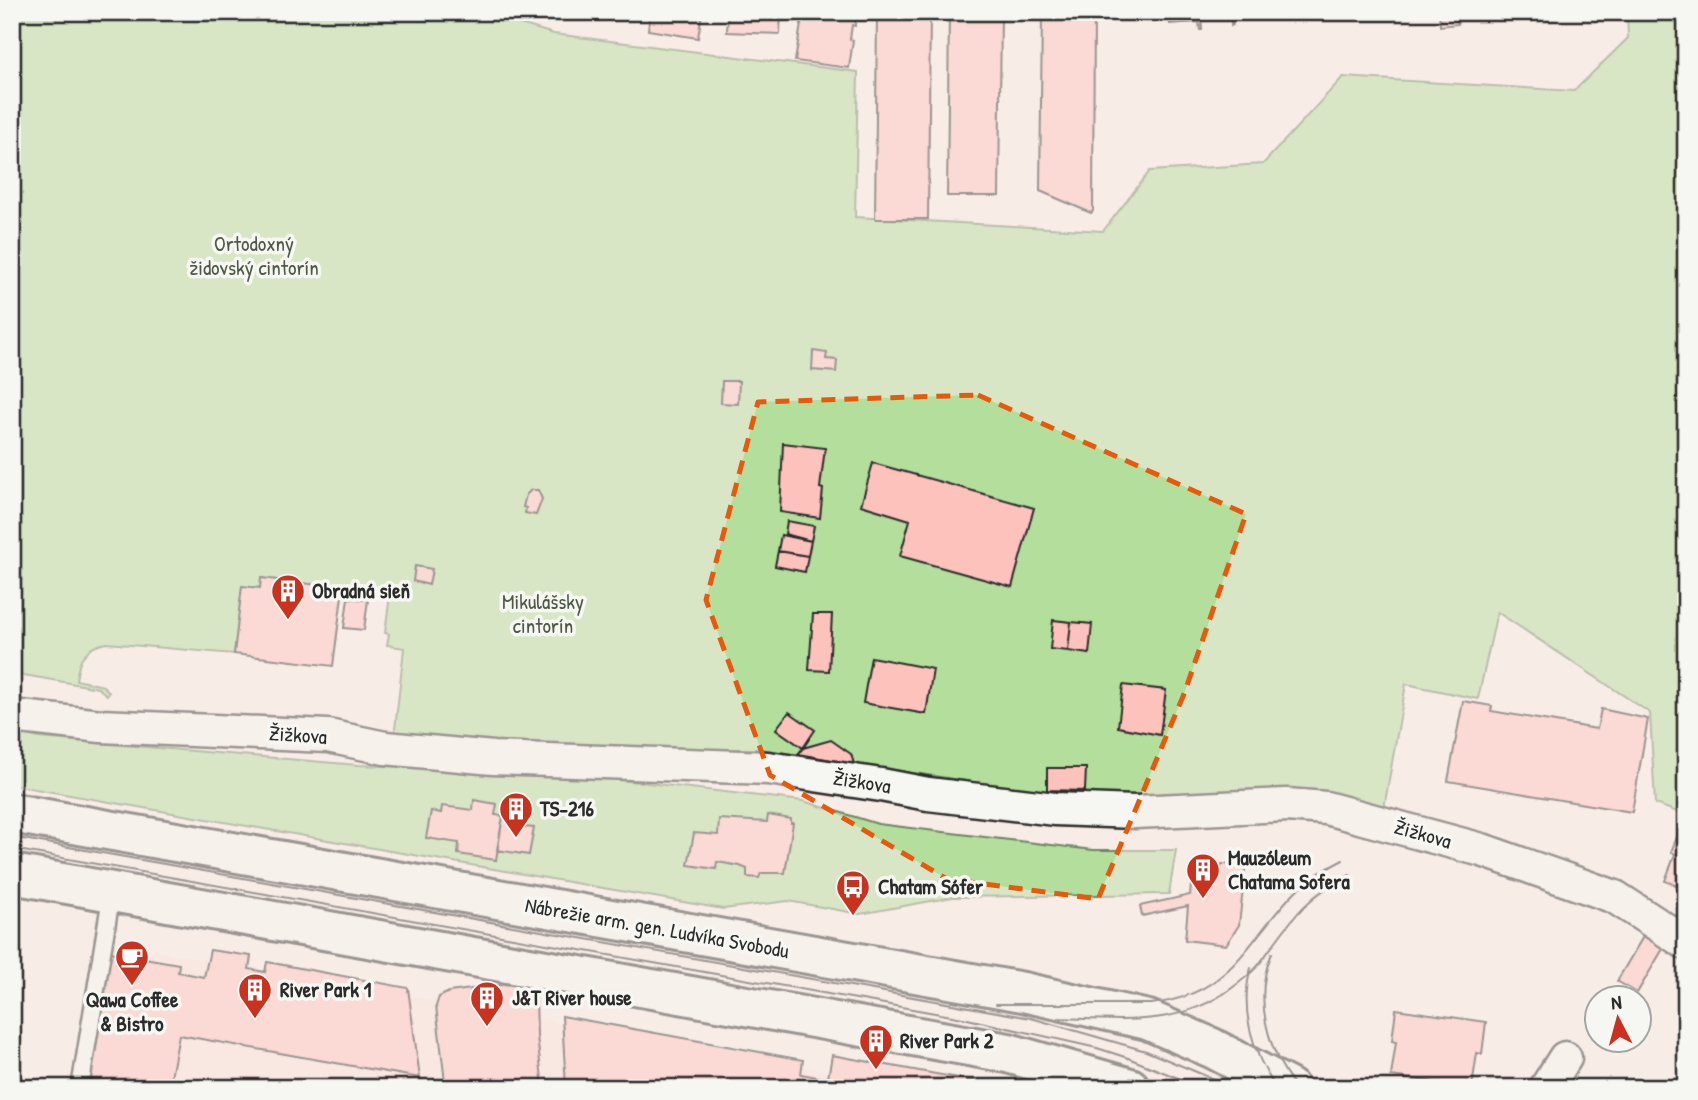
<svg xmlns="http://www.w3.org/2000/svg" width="1698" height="1100" font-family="'Patrick Hand',sans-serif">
<rect width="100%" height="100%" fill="#f8ece7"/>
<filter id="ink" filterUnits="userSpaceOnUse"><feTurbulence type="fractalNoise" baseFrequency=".0143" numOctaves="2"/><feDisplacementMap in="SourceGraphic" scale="14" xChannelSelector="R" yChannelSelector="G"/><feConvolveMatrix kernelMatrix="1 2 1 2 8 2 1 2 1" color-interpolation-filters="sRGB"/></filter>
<g filter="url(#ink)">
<path fill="#fadfda" d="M104,942L924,1088H80Z"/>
<path fill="#b3de9c" stroke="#6f8464" stroke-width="2" d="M12,12H479L554,34L858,72L855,217L1103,231L1150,171L1263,164L1343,77L1574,91L1628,38L1627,12H1686V815L1655,804L1650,713L1497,612L1478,699L1406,684L1384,808L1276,788L1108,803L758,749L608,750L394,738L404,648L387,645L389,634L385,633L390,595L261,578L260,588L242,586L234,654L107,643C84,647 79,659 76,680L103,686L109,692L107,695L98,688L12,673Z
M12,732L39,738L358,765L561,773L803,801L878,824L1093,850H1176L1169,894L953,897L860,914L788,901L723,909L12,785Z"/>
<path fill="#fec2bd" stroke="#2b2b2b" stroke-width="2" d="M702,12L698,38L648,30L650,12Z
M728,12H781L780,34L727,32Z
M803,12H856L855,26L852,25L850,39L853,40L849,68L795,61Z
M877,12H930L928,219H875Z
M949,12H1001L999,196H947Z
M1042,12H1094L1093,211L1091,213L1040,191Z
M1170,12H1201L1202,30H1200L1199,22L1170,24Z
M1201,12H1233V25L1231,26V18L1201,19Z
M1439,12H1485V16L1457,19L1458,24L1440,26Z
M1525,12H1578V15L1525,17Z
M813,351L827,353L826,359L837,360L836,372L812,370Z
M722,381H739L738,404L721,403Z
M783,443L825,448L820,488L823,489L820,518L780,512Z
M873,463L1034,508L1012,587L900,556L910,520L861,505Z
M531,490H538L542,499L536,515L525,513L526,508L523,507L526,495Z
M787,521L814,526L811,541L785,534Z
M781,535L811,541L808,556L778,551Z
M778,551L808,556L805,572L775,566Z
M415,566L432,569L429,585L413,581Z
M261,578L343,588L333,666L234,654L242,586L260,588Z
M348,598L368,600L364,630L344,628Z
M813,614H832L829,671L809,670Z
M1053,620L1071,622L1068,651L1050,649Z
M1071,622L1092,624L1089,654L1068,651Z
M871,657L933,669L926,714L863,703Z
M1123,685L1166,690L1160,735L1118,727Z
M1463,701L1492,706L1491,711L1597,729L1601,709L1648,719L1632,812L1448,781Z
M789,712L815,730L803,748L776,729Z
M831,740L851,754L854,764L798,754L803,748Z
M1047,768H1086L1085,791L1047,790Z
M474,800L497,804L495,815L503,816L496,860L458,854L459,843L426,838L431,811L441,813L442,806L473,810Z
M768,815L791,819V823H793L785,873H761L759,878L747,877V869L740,866L717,862L716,869L688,865L694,833L718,835L719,819L767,822Z
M503,816L525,820L524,827L534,828L529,855L497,850Z
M1685,817H1686V889L1665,881L1675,854L1671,852Z
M1234,861H1246L1239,925L1226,945L1185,940L1188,906L1142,916L1140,906L1190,895L1193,866L1221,868L1222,864L1234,865Z
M1644,935L1664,947L1637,993L1617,981Z
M210,950L251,956L249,969L265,972L267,962L408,988L420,1078L179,1035L169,1088H86L110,952L179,964L178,972L204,977Z
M523,982L531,985L536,994L537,1036L543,1088H442V1084L445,1082L436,1006L439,997L449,992Z
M1396,1009L1486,1022L1482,1054L1477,1053L1472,1087L1391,1076L1396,1042L1392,1041Z
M562,1016L803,1060L801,1074L828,1079L827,1084L830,1085V1088H566Z
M832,1055L925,1072L1014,1088H830V1085L827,1084Z"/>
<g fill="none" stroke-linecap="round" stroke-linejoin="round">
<g stroke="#2b2b2b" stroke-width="21">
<path id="service" d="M80,1088L112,891"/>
</g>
<g stroke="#2b2b2b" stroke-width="37">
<path id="minor" d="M12,716L101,726L328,736L385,748L493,758L768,768L881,785L928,794L1055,809L1135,812L1286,805L1326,808L1482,850L1615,897L1686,943
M1546,1088L1565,1058"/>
</g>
<g stroke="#2b2b2b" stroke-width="44">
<path id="secondary" d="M12,813L1023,992L1148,1020L1212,1048L1289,1088
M12,874L1008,1053L1130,1088"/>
</g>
<use href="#service" stroke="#f6f6f2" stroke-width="16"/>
<use href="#minor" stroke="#f6f6f2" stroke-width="32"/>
<use href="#secondary" stroke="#f6f6f2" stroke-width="38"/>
<path stroke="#2b2b2b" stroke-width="2" d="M12,837L1031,1018L1146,1051L1235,1088
M12,849L963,1018L1097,1048L1128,1058L1203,1088
M1272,953C1253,997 1267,1052 1297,1088
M1251,968C1239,1009 1253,1054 1276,1088
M996,1004H1151C1228,995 1244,947 1290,897C1305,880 1324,870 1343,860
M1058,1018C1121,1020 1178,1028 1232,988C1242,980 1253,973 1260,963C1288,925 1305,895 1350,875"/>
</g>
</g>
<path d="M0 0H1698V1100H0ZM978,395L1246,514L1184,694L1098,899L947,879L770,775L706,600L758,402Z" fill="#f8ece7" fill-opacity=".55" fill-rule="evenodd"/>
<path fill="none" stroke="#e8590c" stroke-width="5" stroke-dasharray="14 9" stroke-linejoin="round" d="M978,395L1246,514L1184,694L1098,899L947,879L770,775L706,600L758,402Z"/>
<defs>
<g id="building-pin" transform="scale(1.75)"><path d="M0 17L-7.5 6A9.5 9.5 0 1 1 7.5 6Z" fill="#c8321e" stroke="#f6f6f2"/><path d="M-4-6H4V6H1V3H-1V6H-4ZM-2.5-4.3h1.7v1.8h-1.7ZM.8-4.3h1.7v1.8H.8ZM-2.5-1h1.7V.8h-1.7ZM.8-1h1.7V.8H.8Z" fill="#fff"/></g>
<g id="bus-pin" transform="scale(1.75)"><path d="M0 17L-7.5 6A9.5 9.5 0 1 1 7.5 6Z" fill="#c8321e" stroke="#f6f6f2"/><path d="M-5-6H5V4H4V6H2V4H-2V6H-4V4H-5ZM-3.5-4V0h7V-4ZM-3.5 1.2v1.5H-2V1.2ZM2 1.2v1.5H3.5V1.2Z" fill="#fff"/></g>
<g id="cafe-pin" transform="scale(1.75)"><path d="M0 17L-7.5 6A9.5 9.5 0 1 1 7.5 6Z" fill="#c8321e" stroke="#f6f6f2"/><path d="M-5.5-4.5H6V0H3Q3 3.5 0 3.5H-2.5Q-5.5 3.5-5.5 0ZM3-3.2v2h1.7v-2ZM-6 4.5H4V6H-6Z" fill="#fff"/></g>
</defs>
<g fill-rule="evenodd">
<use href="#building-pin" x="288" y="591"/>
<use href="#building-pin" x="516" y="809"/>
<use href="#building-pin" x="1203" y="870"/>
<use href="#bus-pin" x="853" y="887"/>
<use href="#cafe-pin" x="132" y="957"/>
<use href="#building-pin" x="255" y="990"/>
<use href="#building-pin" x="487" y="998"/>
<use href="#building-pin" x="876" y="1041"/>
</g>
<g text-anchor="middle" stroke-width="7" stroke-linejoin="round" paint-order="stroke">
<g font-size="21" fill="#4d5847" stroke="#f6f6f2">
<text x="254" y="251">Ortodoxný<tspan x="254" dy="24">židovský cintorín</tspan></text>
<text x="543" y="609">Mikulášsky<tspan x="543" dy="24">cintorín</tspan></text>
</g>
<g font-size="21" font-weight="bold" fill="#2b2b2b" stroke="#f6f6f2" text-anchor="start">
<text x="312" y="598">Obradná sieň</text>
<text x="540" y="816">TS-216</text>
<text x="1228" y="865">Mauzóleum<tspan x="1228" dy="24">Chatama Sofera</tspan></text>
<text x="878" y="894">Chatam Sófer</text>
<text x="280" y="997">River Park 1</text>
<text x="512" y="1005">J&amp;T River house</text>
<text x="132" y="1007" text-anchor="middle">Qawa Coffee<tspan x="132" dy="24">&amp; Bistro</tspan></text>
<text x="900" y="1048">River Park 2</text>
</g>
<g font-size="21" fill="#2b2b2b" stroke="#f6f6f2">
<text transform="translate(298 735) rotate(4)" y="7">Žižkova</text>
<text transform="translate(862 782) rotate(9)" y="7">Žižkova</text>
<text transform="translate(1423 834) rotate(16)" y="7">Žižkova</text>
<text transform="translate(657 928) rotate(10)" y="7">Nábrežie arm. gen. Ludvíka Svobodu</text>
</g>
</g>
<rect width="1698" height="1100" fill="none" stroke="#f6f6f2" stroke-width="42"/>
<rect x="21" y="21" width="1656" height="1058" fill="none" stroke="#2b2b2b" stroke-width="2.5" filter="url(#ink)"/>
<g transform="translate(1618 1019) rotate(354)"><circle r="33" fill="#f6f6f2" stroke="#a5a5a2" stroke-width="2"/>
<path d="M0-5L12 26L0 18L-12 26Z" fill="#c8321e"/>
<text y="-10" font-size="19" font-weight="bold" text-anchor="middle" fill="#2b2b2b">N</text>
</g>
</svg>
